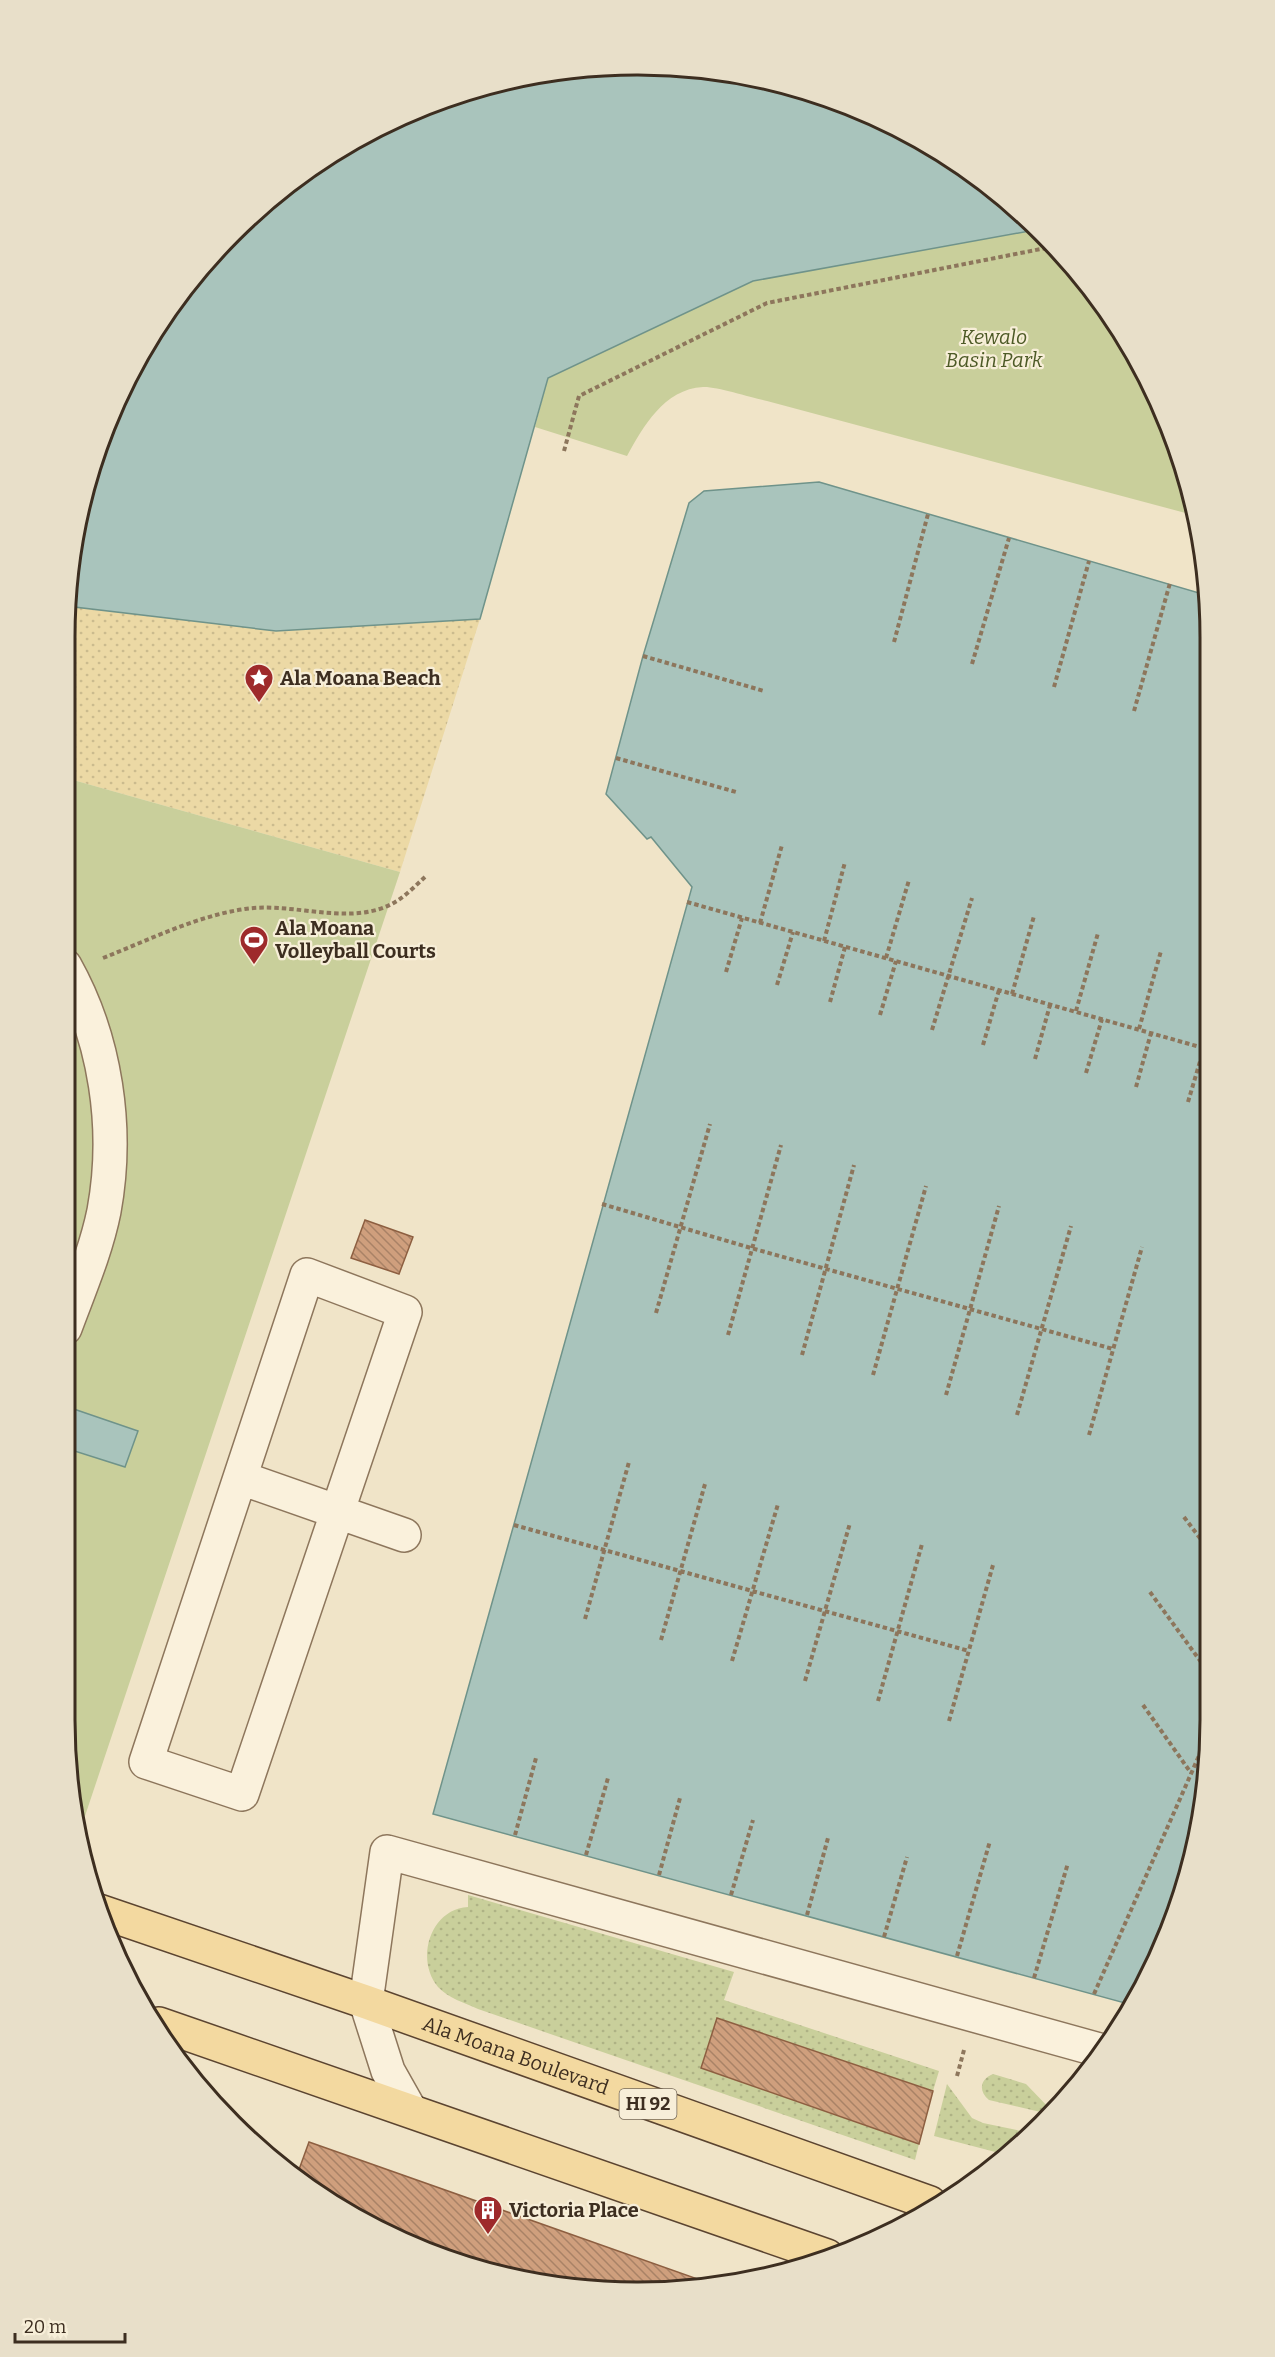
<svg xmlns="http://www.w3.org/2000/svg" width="1275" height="2357" font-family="Bitter,serif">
<defs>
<pattern id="grass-dots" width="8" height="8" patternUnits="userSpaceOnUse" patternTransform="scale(1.5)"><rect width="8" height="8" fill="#c9cf9b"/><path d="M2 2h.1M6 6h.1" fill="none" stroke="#aeb285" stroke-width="1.8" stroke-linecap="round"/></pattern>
<pattern id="sand-dots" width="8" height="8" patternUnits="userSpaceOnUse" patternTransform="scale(1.5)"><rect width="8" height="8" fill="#ecd9a5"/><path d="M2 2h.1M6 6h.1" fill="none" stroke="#cbbb8e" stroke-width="1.8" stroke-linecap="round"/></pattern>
<pattern id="building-back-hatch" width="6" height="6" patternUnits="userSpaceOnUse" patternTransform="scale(1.5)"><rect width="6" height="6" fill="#cf9f7d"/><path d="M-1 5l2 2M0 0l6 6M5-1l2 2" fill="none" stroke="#a98266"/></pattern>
</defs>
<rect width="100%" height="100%" fill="#f0e4c8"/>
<path fill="url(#grass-dots)" d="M468,1895L734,1972L724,2000L939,2071L933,2091L718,2018L701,2068L919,2144L915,2160L478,2009C465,2003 448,1998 438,1987C415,1960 430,1909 468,1907Z
M993,2074L1026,2084L1052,2111L1049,2114L989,2100C978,2091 980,2079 993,2074Z
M947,2084L972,2118L983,2123L1031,2133L1016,2150L1007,2155L934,2136Z"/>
<path fill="url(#sand-dots)" d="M66,606L276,631L480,619L400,872L66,778Z"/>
<path fill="#c9cf9b" d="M1035,230L1114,319L1167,419L1193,515L767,401C753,398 715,386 703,387C664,389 643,427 627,456L535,427L548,378L753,281Z
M66,778L400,872L82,1825L65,1719Z"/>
<path fill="#a9c4bc" stroke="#6f938a" stroke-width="1.5" d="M675,66L786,84L891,124L1015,206L1035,230L753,281L548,378L480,619L276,631L66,606L84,489L124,384L183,288L260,206L351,141L454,95L563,69Z
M819,482L1206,595L1209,1757L1191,1868L1151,1973L1132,2005L433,1814L692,887L651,837L647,839L606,794L643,656L689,503L704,491Z
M65,1406L138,1431L125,1467L65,1448Z"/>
<path fill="url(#building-back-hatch)" stroke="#8d5f41" stroke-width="1.5" d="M365,1220L413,1237L399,1274L351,1258Z
M717,2018L933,2091L919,2144L701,2068Z
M309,2142L709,2283L675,2291L490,2273L319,2196L297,2175Z"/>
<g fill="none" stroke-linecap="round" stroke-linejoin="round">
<g stroke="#8d765c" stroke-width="36">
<path id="minor" d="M307,1275L405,1312L242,1794L146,1762Z
M65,1328C79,1290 96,1251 104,1211C119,1129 106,1039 65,966
M241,1478L404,1535
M410,2110L388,2071L366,2002L387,1852L1103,2051"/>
</g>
<g stroke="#5b4430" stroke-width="36">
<g id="major">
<path id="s1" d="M99,1911L366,2002L930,2203"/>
<path d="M159,2024L827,2256"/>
</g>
</g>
<path stroke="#8d765c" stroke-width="4" stroke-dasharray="4.5 3" stroke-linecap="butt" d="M564,451L579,396L767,303L1051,247
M894,642L928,514
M643,656L764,691
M972,664L1009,538
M1054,687L1089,561
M1134,711L1170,583
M616,758L736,792
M687,902L1207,1049
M760,923L782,845
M824,941L845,862
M103,958C149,940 196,916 245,909C290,902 343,924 385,907C401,901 413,888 425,877
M886,958L909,880
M726,972L742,918
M777,985L793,932
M1012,994L1034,916
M830,1002L845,947
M1076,1011L1098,933
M880,1015L896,961
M1139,1029L1161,951
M932,1030L972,898
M983,1045L999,990
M1202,1047L1207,1030
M1035,1059L1050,1005
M1086,1073L1102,1019
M1136,1087L1151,1033
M1188,1102L1204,1048
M602,1204L751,1248L1113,1349
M656,1313L710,1124
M728,1335L781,1145
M802,1355L854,1165
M873,1375L926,1186
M946,1395L999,1206
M1017,1415L1071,1226
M1089,1435L1142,1247
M1184,1517L1209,1550
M514,1525L969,1651
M1150,1592L1209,1673
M585,1619L629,1462
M661,1640L705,1484
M732,1661L778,1504
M805,1681L850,1523
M878,1701L922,1544
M1143,1705L1191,1773
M949,1721L993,1565
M515,1835L536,1758
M586,1855L608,1778
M659,1875L680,1798
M731,1895L753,1820
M807,1915L828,1838
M884,1937L907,1857
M957,1956L990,1841
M1034,1978L1068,1863
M1094,1994L1209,1733
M957,2076L964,2050"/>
<use href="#minor" stroke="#faf1dc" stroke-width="33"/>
<use href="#major" stroke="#f3d9a0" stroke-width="33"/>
</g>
<defs>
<g id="sight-pin" transform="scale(1.5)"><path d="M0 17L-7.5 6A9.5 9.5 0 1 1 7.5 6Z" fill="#9e2a2b" stroke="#f7eed8"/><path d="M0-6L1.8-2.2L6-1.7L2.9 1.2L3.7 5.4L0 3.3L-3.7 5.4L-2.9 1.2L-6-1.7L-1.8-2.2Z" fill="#fff"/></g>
<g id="stadium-pin" transform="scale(1.5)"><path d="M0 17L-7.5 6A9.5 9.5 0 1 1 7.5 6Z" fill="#9e2a2b" stroke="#f7eed8"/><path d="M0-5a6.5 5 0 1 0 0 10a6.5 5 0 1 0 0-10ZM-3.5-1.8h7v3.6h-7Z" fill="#fff"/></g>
<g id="building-pin" transform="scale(1.5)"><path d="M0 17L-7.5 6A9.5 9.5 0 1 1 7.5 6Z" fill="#9e2a2b" stroke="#f7eed8"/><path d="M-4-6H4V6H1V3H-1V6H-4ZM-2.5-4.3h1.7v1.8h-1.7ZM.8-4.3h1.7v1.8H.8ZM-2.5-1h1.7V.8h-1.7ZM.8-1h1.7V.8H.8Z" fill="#fff"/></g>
</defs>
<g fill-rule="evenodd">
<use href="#sight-pin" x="259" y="678"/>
<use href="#stadium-pin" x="254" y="940"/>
<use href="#building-pin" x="488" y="2210"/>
</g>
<g text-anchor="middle" stroke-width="4.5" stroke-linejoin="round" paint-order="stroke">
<rect fill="#f7eed8" stroke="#756857" stroke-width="1.5" x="619.5" y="2089" width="57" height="30" rx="4.5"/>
<g font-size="18" font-weight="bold" fill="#3d2e20">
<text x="648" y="2110">HI 92</text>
</g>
<g font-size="20" font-style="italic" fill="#4d5a26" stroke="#f7eed8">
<text x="994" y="344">Kewalo<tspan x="994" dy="23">Basin Park</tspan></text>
</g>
<g font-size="20" font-weight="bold" fill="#3d2e20" stroke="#f7eed8" text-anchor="start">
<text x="280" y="685">Ala Moana Beach</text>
<text x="275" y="935">Ala Moana<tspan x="275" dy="23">Volleyball Courts</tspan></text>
<text x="509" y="2217">Victoria Place</text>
</g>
<g font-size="20" fill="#3d2e20" stroke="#f7eed8">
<text dy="7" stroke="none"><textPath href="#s1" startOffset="441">Ala Moana Boulevard</textPath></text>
</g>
</g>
<path d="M0 0H1275V2357H0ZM637 75H638A562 562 0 0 1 1200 637V1720A562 562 0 0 1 638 2282H637A562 562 0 0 1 75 1720V637A562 562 0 0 1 637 75Z" fill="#e8dfc9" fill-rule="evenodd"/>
<path fill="none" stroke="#3d2e20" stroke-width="3" d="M637 75H638A562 562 0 0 1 1200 637V1720A562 562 0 0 1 638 2282H637A562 562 0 0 1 75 1720V637A562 562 0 0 1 637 75Z"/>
<path d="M15 2333v9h110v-9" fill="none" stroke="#3d2e20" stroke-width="3"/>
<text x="24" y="2333" font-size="18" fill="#3d2e20" stroke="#f7eed8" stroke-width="4.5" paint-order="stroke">20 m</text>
</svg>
